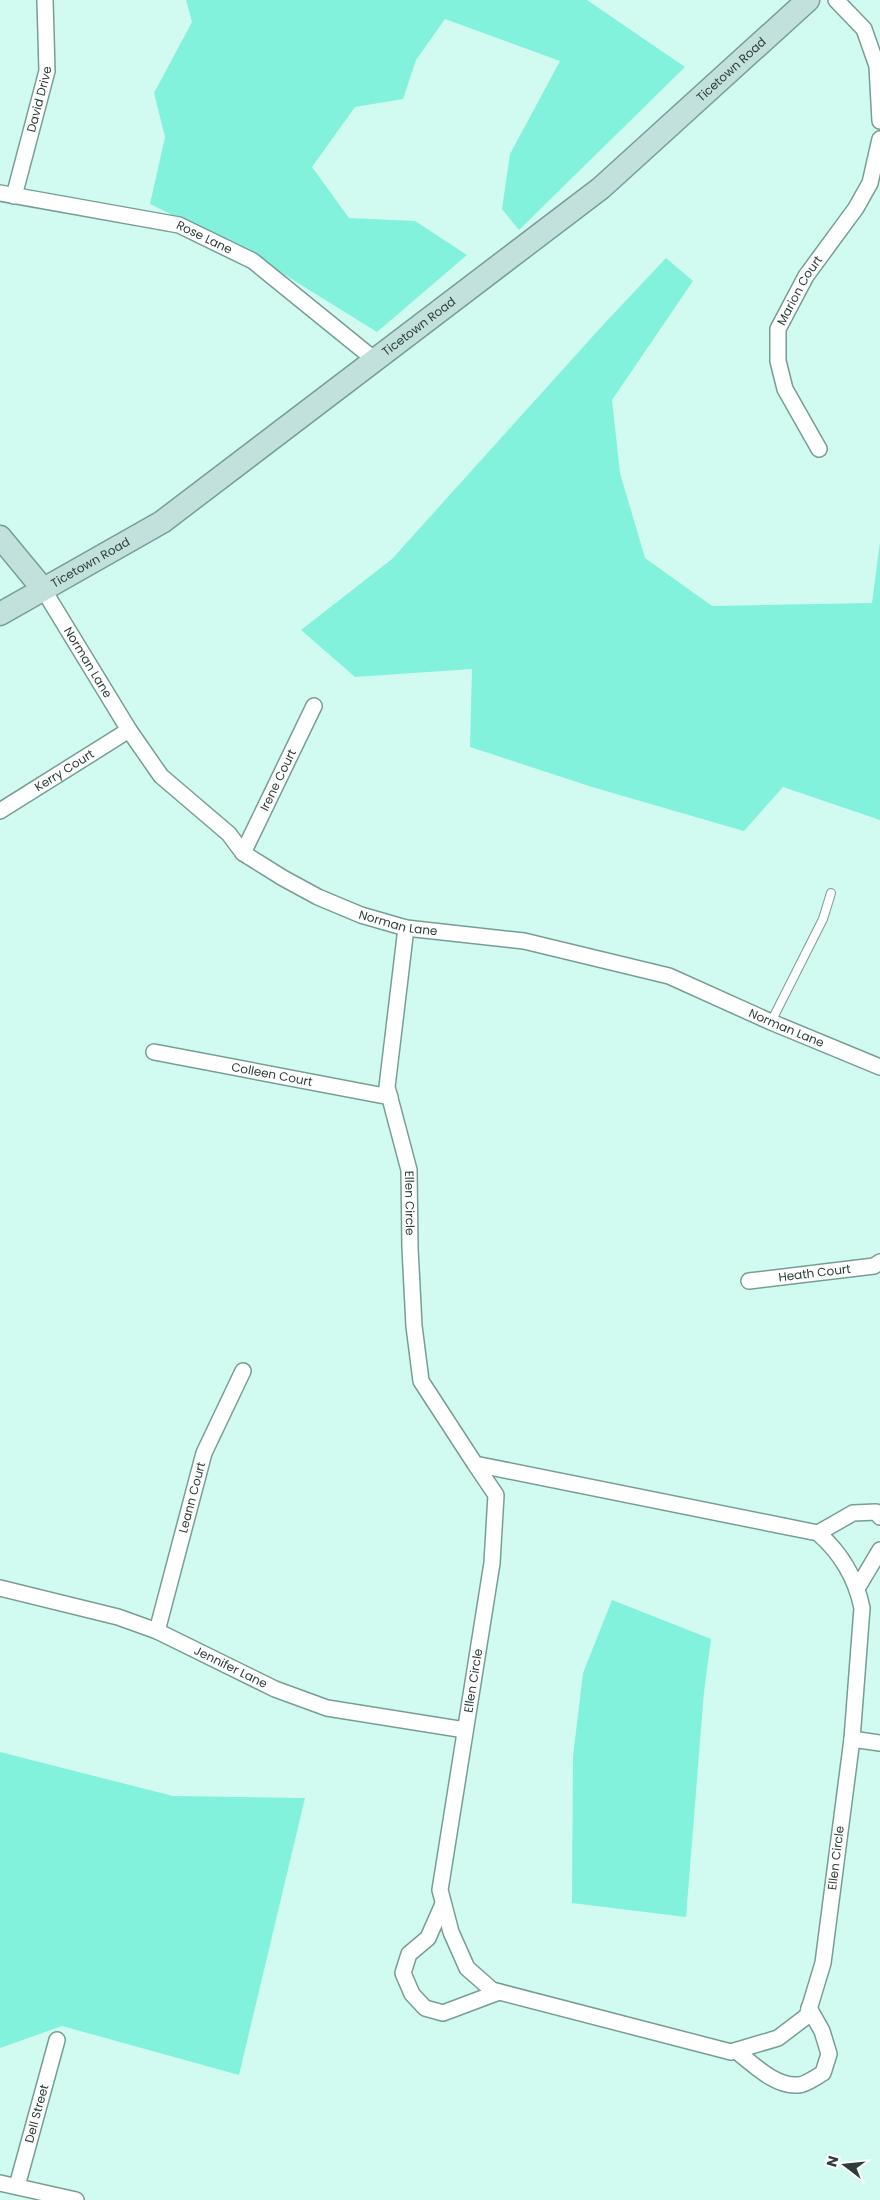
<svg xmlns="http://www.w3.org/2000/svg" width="880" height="2200" font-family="Poppins,sans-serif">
<rect width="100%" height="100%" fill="#d1fbf1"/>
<path fill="#82f2dd" d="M186,0H587L685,67L519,230L502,209L510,154L560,61L445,19L416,60L403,99L355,107L312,167L349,218L415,221L467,255L377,332L248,252L150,204L165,137L154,93L192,22Z
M666,258L693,281L612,400L620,473L645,558L712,606L872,603L880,542V820L783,787L744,831L592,787L470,747L472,669L355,677L301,630L392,559L602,326Z
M612,1600L711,1639L704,1692L686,1917L572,1903L573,1756L583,1673Z
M0,1752L173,1796L305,1798L239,2075L62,2026L0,2048Z"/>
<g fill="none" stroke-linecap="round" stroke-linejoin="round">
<g stroke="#779e96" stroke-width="10">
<path id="lane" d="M771,1022L823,919L831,893"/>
</g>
<g stroke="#779e96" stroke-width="18">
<g id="street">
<path d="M836,0L864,29L877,66L880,121"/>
<path id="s1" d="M0,193L179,225L253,261L375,360"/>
<path id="s2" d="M14,196L47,71L45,0"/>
<path id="s3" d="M819,449L785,389L778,361V329L806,276L856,208L870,183L880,139"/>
<path id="s4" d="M43,589L129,730L161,776L229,834L243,853L283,878L318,897L361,915L406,928L524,941L669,976L771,1022L880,1067"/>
<path id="s5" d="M0,811L129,730"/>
<path id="s6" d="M243,853L314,706"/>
<path id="s7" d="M406,928L387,1087L409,1170L410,1248L414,1326L421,1381L475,1464L818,1533C841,1553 856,1579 862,1608L852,1739L823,1963L807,2016L778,2038L731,2052L492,1990L467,1968L451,1932L440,1890L492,1563L496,1495L475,1464"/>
<path id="s8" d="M154,1052L390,1097"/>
<path id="s9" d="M749,1281L874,1266L880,1262"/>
<path d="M818,1533L853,1513L876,1512L880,1517"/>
<path d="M858,1587L880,1550"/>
<path id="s10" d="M0,1588L118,1617L157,1631L275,1689L327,1708L465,1730"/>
<path id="s11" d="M157,1631L204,1453L243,1371"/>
<path d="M852,1739L880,1743"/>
<path d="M443,1904L428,1938L409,1954L403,1973L412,1994L425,2008L443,2013L499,1992"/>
<path d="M736,2051C752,2063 775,2087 798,2085C805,2085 816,2077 823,2073L829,2054L822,2031L809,2008"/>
<path d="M0,2183L76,2200"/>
<path id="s12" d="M17,2186L57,2040"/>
</g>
</g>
<g stroke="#779e96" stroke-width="25">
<g id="secondary">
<path d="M0,537L43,589"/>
<path id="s13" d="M0,614L162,522L601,188L808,0"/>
</g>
</g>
<use href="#lane" stroke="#fff" stroke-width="8"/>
<use href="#street" stroke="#fff" stroke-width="15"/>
<use href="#secondary" stroke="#c2e1dc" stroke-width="22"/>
</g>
<g text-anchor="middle" stroke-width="4" stroke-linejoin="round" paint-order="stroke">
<g font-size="12" fill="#2d3e3a" stroke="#fdfdfd">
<text dy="4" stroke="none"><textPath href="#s13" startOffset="914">Ticetown Road</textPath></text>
<text dy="4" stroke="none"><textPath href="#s2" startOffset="100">David Drive</textPath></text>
<text dy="4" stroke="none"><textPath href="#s1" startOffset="210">Rose Lane</textPath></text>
<text dy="4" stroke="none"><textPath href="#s3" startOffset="174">Marion Court</textPath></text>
<text dy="4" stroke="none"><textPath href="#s13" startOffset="509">Ticetown Road</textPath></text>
<text dy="4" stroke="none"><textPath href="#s13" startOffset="104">Ticetown Road</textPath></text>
<text dy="4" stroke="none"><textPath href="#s4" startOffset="86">Norman Lane</textPath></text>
<text dy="4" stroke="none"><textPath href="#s5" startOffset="76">Kerry Court</textPath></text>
<text dy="4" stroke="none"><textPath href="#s6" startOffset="81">Irene Court</textPath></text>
<text dy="4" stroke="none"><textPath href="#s4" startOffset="506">Norman Lane</textPath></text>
<text dy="4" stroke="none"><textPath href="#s4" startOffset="911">Norman Lane</textPath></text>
<text dy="4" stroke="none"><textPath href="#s8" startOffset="120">Colleen Court</textPath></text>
<text dy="4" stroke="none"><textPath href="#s7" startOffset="279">Ellen Circle</textPath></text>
<text dy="4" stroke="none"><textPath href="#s9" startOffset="66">Heath Court</textPath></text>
<text dy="4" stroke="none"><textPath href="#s11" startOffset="138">Leann Court</textPath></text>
<text dy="4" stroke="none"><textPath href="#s10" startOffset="245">Jennifer Lane</textPath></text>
<text dy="4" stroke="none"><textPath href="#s7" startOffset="2068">Ellen Circle</textPath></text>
<text transform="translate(836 1858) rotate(-83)" y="4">Ellen Circle</text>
<text dy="4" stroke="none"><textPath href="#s12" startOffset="75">Dell Street</textPath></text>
</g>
</g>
<g transform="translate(845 2165) rotate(286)" stroke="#fdfdfd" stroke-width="4" paint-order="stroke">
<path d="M0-4L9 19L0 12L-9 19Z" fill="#2d3e3a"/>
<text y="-8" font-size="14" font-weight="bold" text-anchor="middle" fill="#2d3e3a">N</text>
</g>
</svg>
